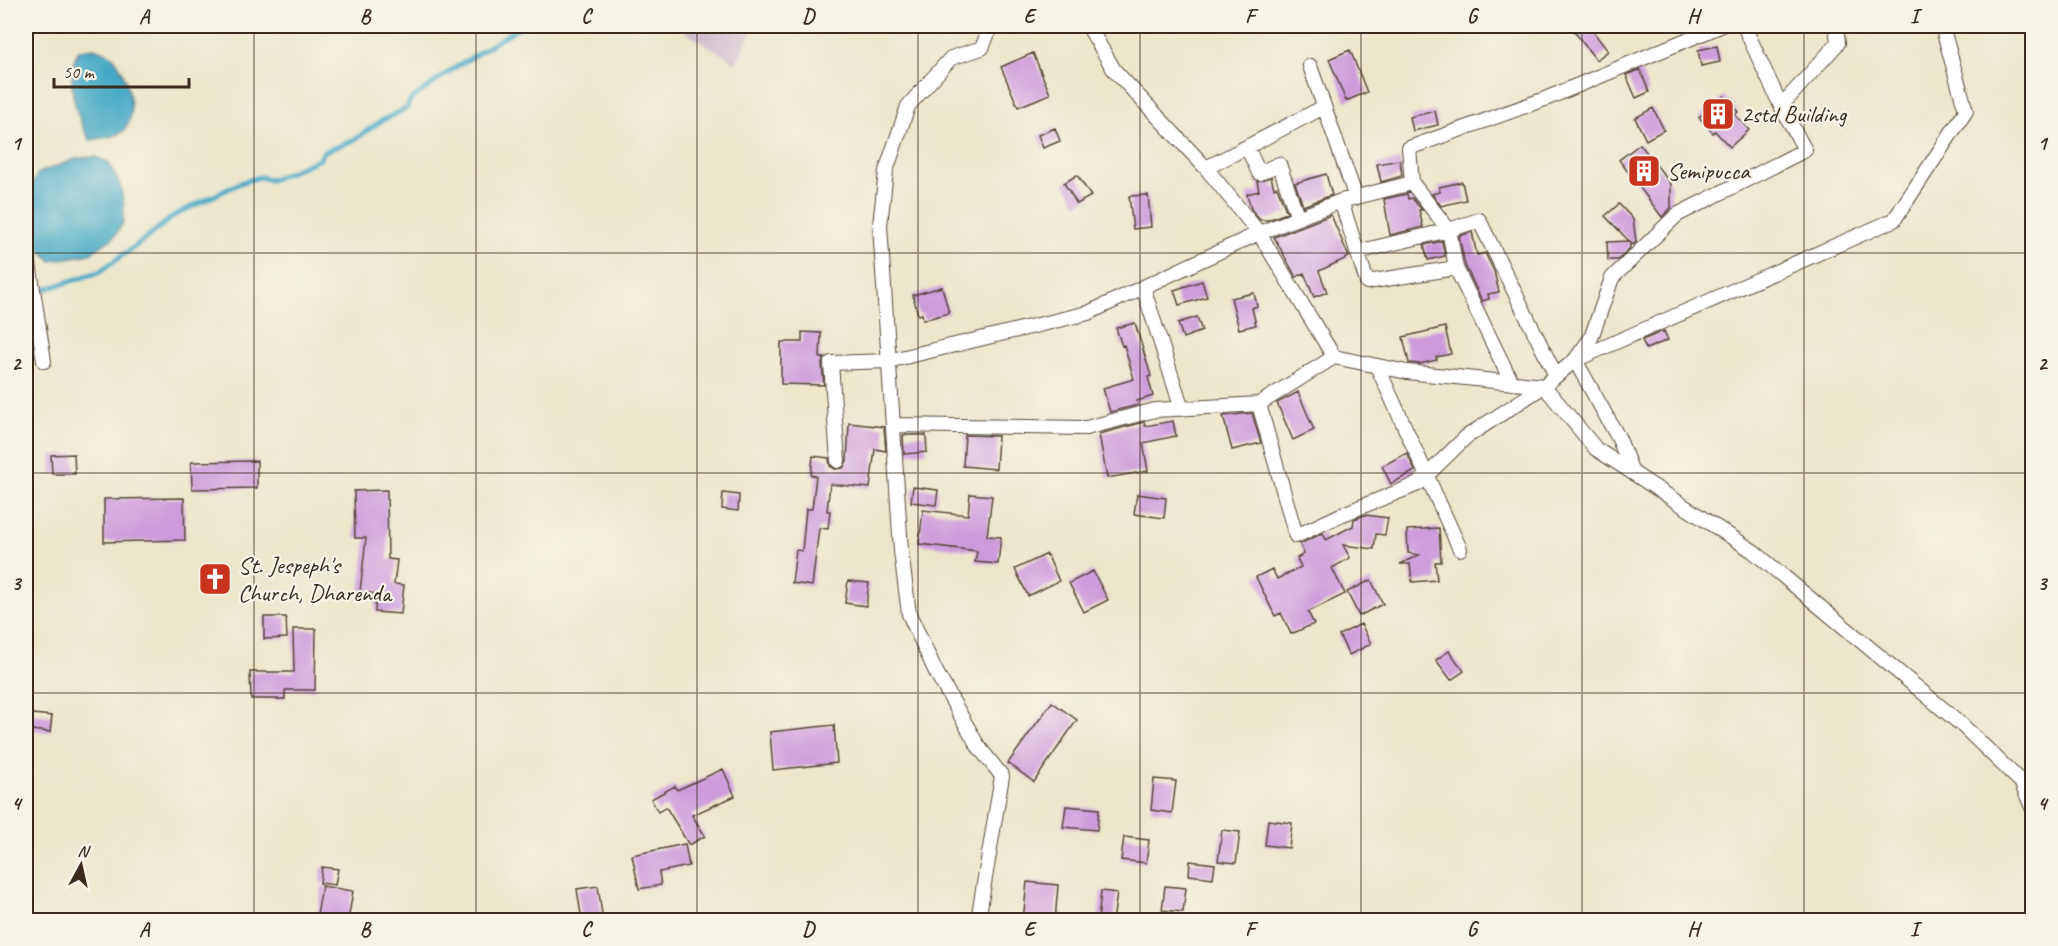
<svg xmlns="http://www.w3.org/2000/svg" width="2058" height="946" font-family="Caveat,sans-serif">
<rect width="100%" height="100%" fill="#f7f3e8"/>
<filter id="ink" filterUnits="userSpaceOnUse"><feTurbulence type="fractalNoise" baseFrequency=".0167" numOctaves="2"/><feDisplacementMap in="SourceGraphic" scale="12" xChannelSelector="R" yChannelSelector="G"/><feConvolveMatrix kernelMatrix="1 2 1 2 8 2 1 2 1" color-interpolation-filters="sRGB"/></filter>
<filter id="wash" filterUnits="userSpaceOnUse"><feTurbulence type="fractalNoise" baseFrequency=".008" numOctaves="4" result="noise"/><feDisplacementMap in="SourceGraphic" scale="24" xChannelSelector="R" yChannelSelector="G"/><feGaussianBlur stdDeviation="1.35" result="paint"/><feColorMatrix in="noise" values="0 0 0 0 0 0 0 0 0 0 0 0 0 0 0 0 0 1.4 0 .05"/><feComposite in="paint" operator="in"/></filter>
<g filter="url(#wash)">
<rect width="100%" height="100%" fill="#ece6cb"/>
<path fill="#cfbdce" d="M675,26H755L736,63Z"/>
<path fill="#45a9c5" stroke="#406a72" stroke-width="1.5" d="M94,48C99,50 107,52 111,55C125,66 139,114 125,129C117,138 101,138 90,140C75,117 64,75 79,50Z
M96,157L108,162L120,184L124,205L123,223L114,237L90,254L52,261L40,250L32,212L30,189L38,173L78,158Z"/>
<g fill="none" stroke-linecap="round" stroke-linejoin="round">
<path stroke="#45a9c5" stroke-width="5" d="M26,300L40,291L99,272L137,245L175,215L240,183L260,177L271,180L320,159L323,152L354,140L381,121L407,108L410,100L453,69L521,26"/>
</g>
<g id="blocks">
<path fill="#ce9adb" d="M1570,26H1589L1608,51L1596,60Z
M1717,46L1720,62L1701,66L1698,50Z
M1350,50L1367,92L1346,101L1329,59Z
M1033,53L1050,94L1018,107L1001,67Z
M1640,69L1649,92L1636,98L1626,75Z
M1724,96L1738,112L1735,115L1749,130L1730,147L1715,131L1713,133L1699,117Z
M1653,108L1664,130L1646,140L1635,118Z
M1435,111L1438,125L1413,131L1410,117Z
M1055,128L1060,141L1043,148L1038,135Z
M1640,144L1671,184V208L1662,217L1619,160Z
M1400,160L1402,176L1381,182L1377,164Z
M1326,174L1332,195L1303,206L1295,183Z
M1077,175L1091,196L1077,204L1064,183Z
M1271,177L1274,188L1277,187L1287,213L1267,220H1260L1251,209L1247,194L1259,191L1257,181Z
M1462,182L1466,200L1441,206L1432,194L1440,192L1439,187Z
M1407,194L1408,199L1412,198L1422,210H1419L1423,227L1390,235L1384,199Z
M1148,195L1151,227L1133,229L1129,196Z
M1619,204L1633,219L1636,242L1633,245L1630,242V248L1618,260H1608L1607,242L1629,241L1605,216Z
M1331,215L1349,257L1319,271L1327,292L1314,297L1304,273L1296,277L1274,237Z
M1472,232L1477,255L1485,253L1494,271L1499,292L1488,294L1489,299L1482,301L1465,265L1459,236Z
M1442,241L1445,256L1428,260L1424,245Z
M1202,281L1207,297L1179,305L1174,290Z
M942,287L949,313L923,320L922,314L918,315L913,295Z
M1254,293L1257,306L1252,308L1256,325L1239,329L1231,298Z
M1197,317L1202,331L1183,338L1178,323Z
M1135,323L1151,376L1148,377L1153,396L1137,401L1138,405L1110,412L1103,388L1134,379L1124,345L1122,346L1116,328Z
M1445,327L1451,354L1436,357L1437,360L1419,364L1409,363L1403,337Z
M1664,331L1668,340L1646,349L1642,340Z
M802,332L821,333L820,358H824L822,364L824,385L781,384V342H802Z
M1298,392L1314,430L1293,440L1277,403Z
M1252,413L1261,443L1232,450L1223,416Z
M1173,421L1176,436L1143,443L1148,471L1107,478L1099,434L1144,422L1145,426Z
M849,423L884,427L886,451L875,449L870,488L830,484L827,511H830L828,529L819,528L812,586L792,583L796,550L802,551L806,509H812L816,476L811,475L813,456L829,458L830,466L835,469L843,468L847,461Z
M903,435H926L927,452L904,454Z
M965,435L998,436L996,469L963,466Z
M1407,453L1415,471L1391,484L1382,466Z
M74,454L75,474H52L51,455Z
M257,461V488L192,489L191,462Z
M913,487L938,490L936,505L911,502Z
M387,490L388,559L397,560L394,584L404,585L401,614L375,612L376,594L360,592L366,538H355L354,491Z
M723,493L739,495L738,511L722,509Z
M970,494L992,496L987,536L1001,537L998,564L975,562L977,551L919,544L923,510L968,515Z
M1137,494L1166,498L1164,518L1134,514Z
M184,498L185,540L104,542V499Z
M1365,515L1388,518L1385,535L1376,534L1374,549L1343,545L1350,558L1332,568L1345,594L1308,612L1314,624L1291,634L1281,613L1275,616L1256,577L1272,569L1277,579L1301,567L1297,558L1304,554L1300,544L1323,533L1326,540L1353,526L1354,519Z
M1439,528L1441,562H1435L1437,580L1412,582L1410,564H1400L1419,555L1408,553L1407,530Z
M1047,554L1059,581L1028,596L1015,569Z
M1093,571L1108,600L1084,612L1069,583Z
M1371,580L1383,604L1359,616L1347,592Z
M848,581L869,583L866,606L845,603Z
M264,617H286L287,638L264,639Z
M1361,624L1371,644L1349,655L1339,635Z
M293,629H316L315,690H285V699H251L250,672H294Z
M1449,651L1464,671L1451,680L1436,660Z
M1052,702L1077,720L1034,782L1008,763Z
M33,714L52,716L50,732L31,730Z
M834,725L837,763L773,770L770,732Z
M723,769L735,796L692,815L705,836L689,845L666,807L658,812L651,799L675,786L677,790Z
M1154,779L1176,781L1172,813L1151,810Z
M1066,806L1099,809L1097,830L1063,827Z
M1268,820L1292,823L1289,848L1265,845Z
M1222,830L1240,832L1236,863L1218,861Z
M1124,837L1149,840L1146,863L1121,860Z
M685,844L689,866L659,872L661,885L639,889L632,855Z
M1190,861L1215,864L1213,878L1189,875Z
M322,867L338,869L335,885L320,883Z
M1027,882L1058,885L1055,921H1023Z
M322,886L353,891L348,921H316Z
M598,886L603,921H582L577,889Z
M1165,886L1186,888L1183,912L1162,910Z
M1101,891L1117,893L1113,921H1098Z"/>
</g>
</g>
<g filter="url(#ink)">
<use href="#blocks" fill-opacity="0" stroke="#564638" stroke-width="1.5"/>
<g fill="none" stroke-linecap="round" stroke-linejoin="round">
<g stroke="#564638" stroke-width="16">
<path id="minor" d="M1087,26L1089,27L1114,70L1206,168L1259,233L1334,357L1407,372L1544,386L1596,449L1753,551L1962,725L2021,782L2032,807
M1744,26L1781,106L1838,43L1836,26
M1310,66L1356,198
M1781,106L1805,150L1677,215L1612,278L1591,338L1575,360L1894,220L1966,111L1942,26
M1247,147L1259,173L1279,164L1298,218
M1206,168L1324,107
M1412,183L1449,230L1479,220L1556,376
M1341,201L1367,282L1456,268L1512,383
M26,244L44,361
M1357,252L1449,230L1456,268
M1143,287L1182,409
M1334,357L1259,404L1296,536L1343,514L1418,484L1466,437L1544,386L1575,360L1619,439L1632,472
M1377,366L1460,549
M893,425L1086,428L1155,410L1259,404
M838,461L831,363L888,361L1088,313L1259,233L1341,201L1412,183L1409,148L1545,99L1720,26
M978,920L1002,776L978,746L936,672L909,614L901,551L880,225L886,171L908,106L951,58L982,48L991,26"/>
</g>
<use href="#minor" stroke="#fff" stroke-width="14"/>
</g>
</g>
<path fill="none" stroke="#3b2a1e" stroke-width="1.5" stroke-opacity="0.55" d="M254,26V920M476,26V920M697,26V920M918,26V920M1140,26V920M1361,26V920M1582,26V920M1804,26V920M26,253H2032M26,473H2032M26,693H2032"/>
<defs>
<g id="building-square" transform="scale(1.725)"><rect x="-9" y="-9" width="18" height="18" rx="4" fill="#c8321e" stroke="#f7f3e8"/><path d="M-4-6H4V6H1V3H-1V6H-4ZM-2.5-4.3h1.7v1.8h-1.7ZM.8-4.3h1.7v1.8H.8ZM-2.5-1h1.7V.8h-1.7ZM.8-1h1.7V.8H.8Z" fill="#fff"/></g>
<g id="church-square" transform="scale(1.725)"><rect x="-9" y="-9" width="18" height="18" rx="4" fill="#c8321e" stroke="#f7f3e8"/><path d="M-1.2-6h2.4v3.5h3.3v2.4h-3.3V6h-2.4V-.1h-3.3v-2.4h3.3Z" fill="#fff"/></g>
</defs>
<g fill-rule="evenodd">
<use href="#building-square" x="1718" y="114"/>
<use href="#building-square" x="1644" y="171"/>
<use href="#church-square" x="215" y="579"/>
</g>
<g text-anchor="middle" stroke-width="4.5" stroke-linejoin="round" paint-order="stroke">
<g font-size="24" fill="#3b2a1e" stroke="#f7f3e8" text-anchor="start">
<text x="1741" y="122">2std Building</text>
<text x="1667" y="179">Semipucca</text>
<text x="238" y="573">St. Jespeph's<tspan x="238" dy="28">Church, Dharenda</tspan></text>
</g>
</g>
<rect width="2058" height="946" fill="none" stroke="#f7f3e8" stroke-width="66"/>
<g transform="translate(81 865) rotate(8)" stroke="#f7f3e8" stroke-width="4.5" paint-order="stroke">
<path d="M0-4.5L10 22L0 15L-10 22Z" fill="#3b2a1e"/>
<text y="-9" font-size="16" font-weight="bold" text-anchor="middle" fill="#3b2a1e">N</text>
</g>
<path d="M54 78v9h135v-9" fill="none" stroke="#3b2a1e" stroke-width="3"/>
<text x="63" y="78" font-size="18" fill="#3b2a1e" stroke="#f7f3e8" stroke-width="4.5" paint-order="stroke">50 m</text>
<rect x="33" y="33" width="1992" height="880" fill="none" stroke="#3b2a1e" stroke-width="2"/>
<g font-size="20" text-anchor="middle" font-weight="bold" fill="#3b2a1e">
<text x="144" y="23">A</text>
<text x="365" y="23">B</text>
<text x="586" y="23">C</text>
<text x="808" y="23">D</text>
<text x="1029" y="23">E</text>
<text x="1250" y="23">F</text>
<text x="1472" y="23">G</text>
<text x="1693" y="23">H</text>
<text x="1914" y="23">I</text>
<text x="16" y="150">1</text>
<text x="2042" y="150">1</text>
<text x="16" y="370">2</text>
<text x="2042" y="370">2</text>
<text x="16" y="590">3</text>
<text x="2042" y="590">3</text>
<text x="16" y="810">4</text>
<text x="2042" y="810">4</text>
<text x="144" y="936">A</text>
<text x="365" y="936">B</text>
<text x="586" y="936">C</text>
<text x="808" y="936">D</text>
<text x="1029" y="936">E</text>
<text x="1250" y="936">F</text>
<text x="1472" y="936">G</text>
<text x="1693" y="936">H</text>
<text x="1914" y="936">I</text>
</g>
</svg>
